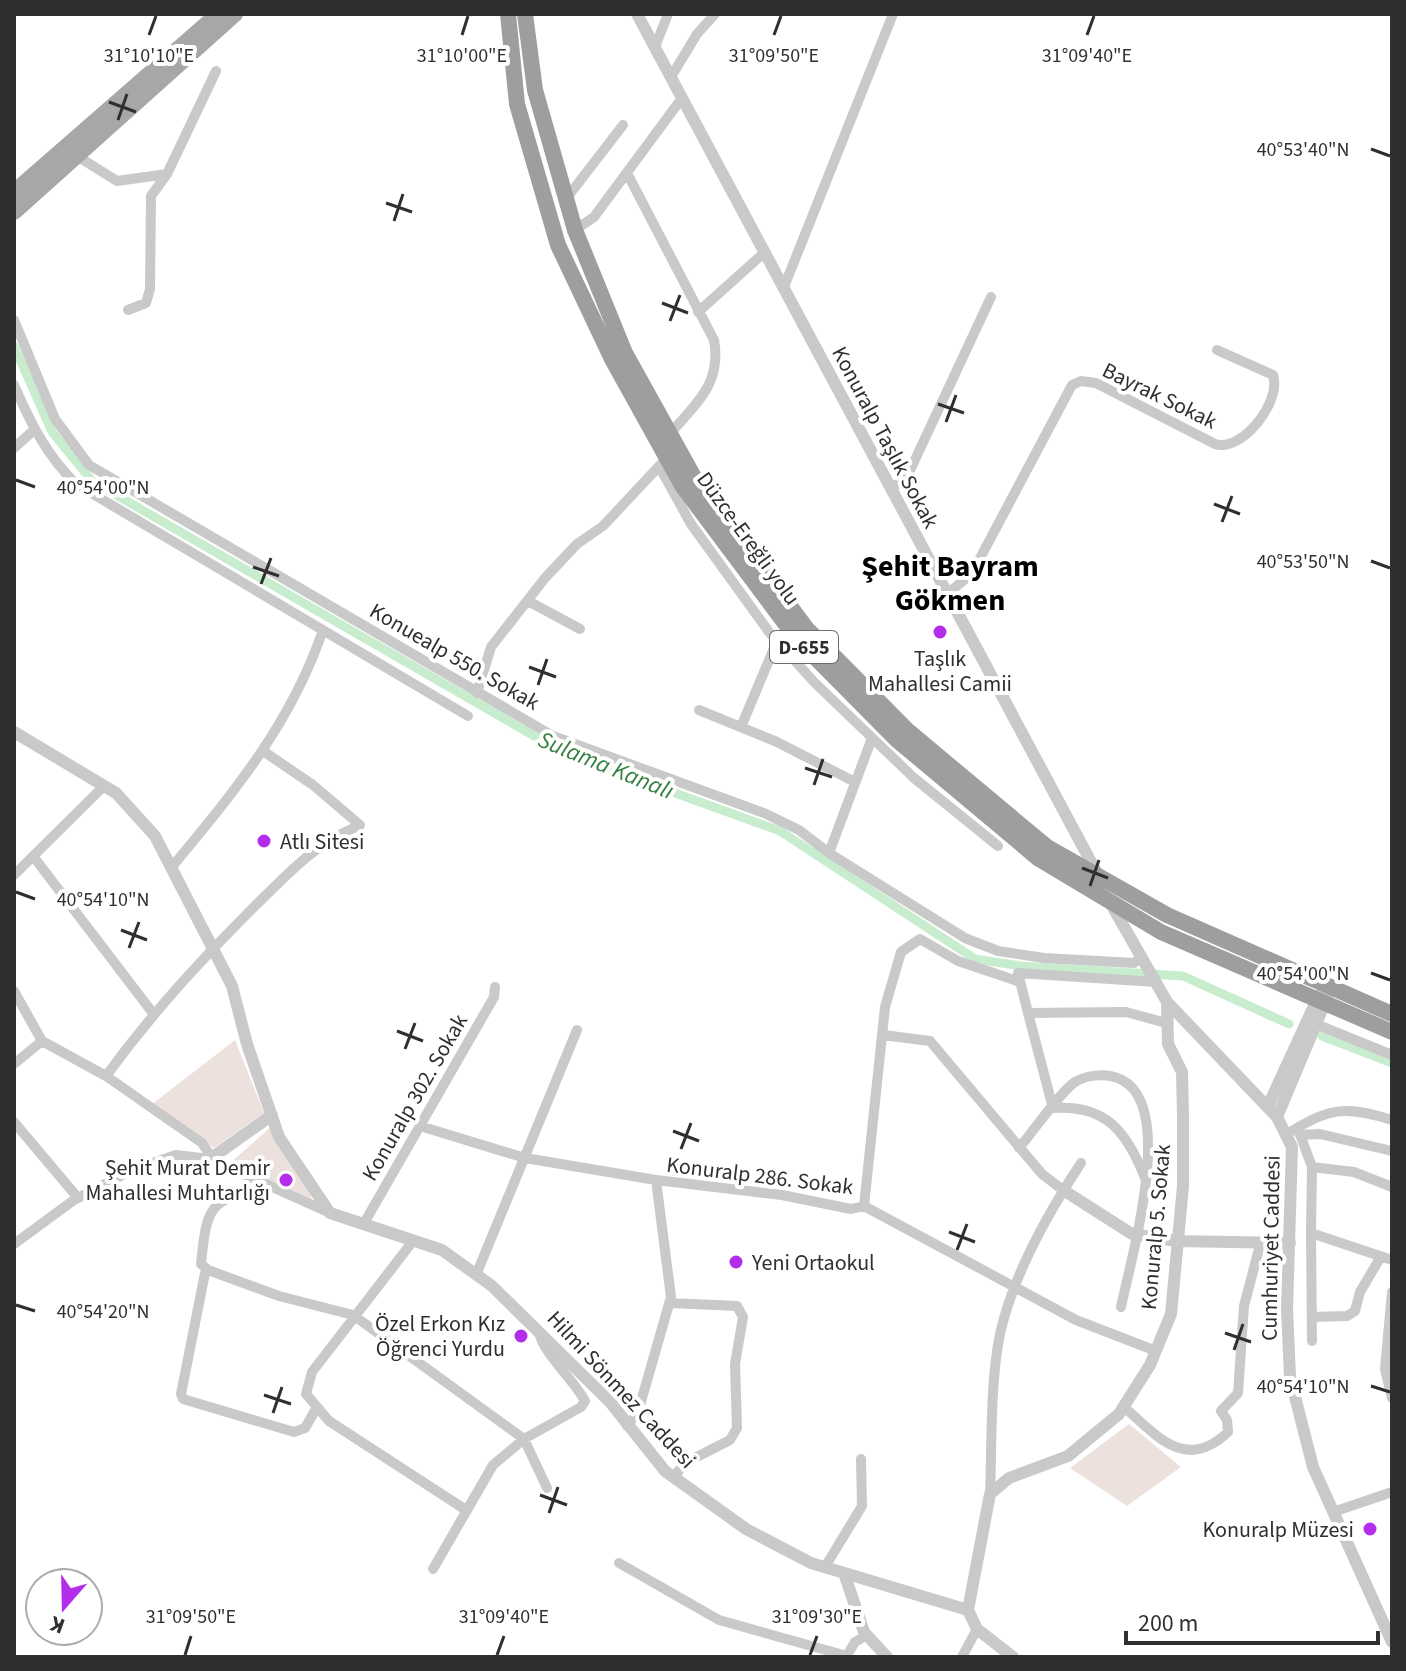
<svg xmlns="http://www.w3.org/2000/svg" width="1406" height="1671" font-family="'Source Sans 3',sans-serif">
<rect width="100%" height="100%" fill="#fff"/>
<path fill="#ede1dd" d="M235,1040L264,1113L214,1148L151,1105Z
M271,1127L310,1192L312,1200L230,1163Z
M1129,1424L1181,1467L1127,1506L1070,1468Z"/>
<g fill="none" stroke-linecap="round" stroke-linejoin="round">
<path stroke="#c8edce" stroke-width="9" d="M14,346L52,432L92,481L562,752L780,831L975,959L1021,966L1183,976L1289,1024
M1322,1036L1392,1063"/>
<path stroke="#c9c9c9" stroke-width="10" d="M655,47L668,14
M671,77L697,34L715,14
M77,156L117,181L167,174
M627,173L714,340C722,384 696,403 670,434
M566,199L623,125
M575,230L594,217L682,98
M784,287L893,14
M128,310L146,303L150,289L151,196L167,174L216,71
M698,312L765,252
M14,320L55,419L89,465L553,736L764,813L799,830L829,853L965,938L998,951L1044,958L1134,963L1142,956
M14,385C30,422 47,456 76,484L468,716
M14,448L34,430
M659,466L691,524L769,632L814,682L914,778L998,846
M891,488L906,479L991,297
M947,594L969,576L978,562L1072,385L1081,381L1096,383L1215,444C1242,453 1282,401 1273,375L1217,350
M528,601L580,629
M477,693L491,647L545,578L577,544L603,526L663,462
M699,710L777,742L855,782
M741,727L777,641
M829,853L872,738
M33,856L152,1012
M171,868C234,792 291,724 323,630
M14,875L104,786
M14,991L42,1041L106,1076L202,1143L212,1158
M1028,1013L1018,973L1156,982
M1318,1025L1392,1055
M883,1035L930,1041L1042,1174L1063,1190
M14,1064L42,1041
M106,1076C152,1013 200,961 255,906C291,871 313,845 360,825L313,785L263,751
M14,1122L78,1198
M420,1126L525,1158L656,1180
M1298,1129L1312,1167
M1287,1134C1329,1108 1344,1105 1392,1120
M1300,1135L1320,1134L1392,1151
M1019,1148C1032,1133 1061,1091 1075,1082C1088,1074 1108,1073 1122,1080C1176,1107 1131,1258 1121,1307
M1145,1178C1127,1132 1106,1104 1053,1108L1028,1013L1126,1012L1166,1023
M266,1187C209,1200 207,1205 201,1264L208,1270L279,1296L353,1315L524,1439L547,1488
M1392,1187L1354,1172L1312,1167L1311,1233L1392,1260
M864,1206L1076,1320L1156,1351
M363,1225L494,997L495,987
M1311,1233L1312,1341
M413,1241L312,1372L306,1394L329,1421L466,1510
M14,1244L74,1200L134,1169L176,1155L210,1159L330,1213
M206,1268L181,1394L183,1399L294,1432L305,1428L317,1407
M476,1275L577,1030
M1392,1292L1385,1369L1392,1398
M670,1303L737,1306L743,1317L735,1364L737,1428L730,1440L683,1464L674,1478
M1312,1317L1347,1316L1355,1311L1360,1292L1380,1258
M1124,1407C1158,1437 1186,1472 1228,1432L1227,1420L1221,1411L1238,1393L1244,1306L1260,1245
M627,1426L638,1412L671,1297L656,1180L782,1195L851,1209L864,1206L885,1007L901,952L920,939L958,961L1020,982
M990,1494C992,1444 990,1383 1000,1334C1013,1275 1048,1213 1081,1163
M1333,1512L1392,1492
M619,1563L719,1620L847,1656
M825,1567L862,1506L861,1459
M433,1569L493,1465L524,1439L581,1407L585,1401C574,1380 541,1351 539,1331
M846,1657L855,1642L867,1635
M962,1657L977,1629"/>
<path stroke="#c9c9c9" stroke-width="12" d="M637,14L1098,875
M14,732L116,793L155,836L232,986L247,1044L279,1137L330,1213L442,1250L492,1286L610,1402L665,1471L746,1529L811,1563L968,1610
M1111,904L1167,1002L1277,1117L1292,1147L1287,1309L1290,1377L1313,1467L1392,1642
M1268,1106L1319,995
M1277,1117L1327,998
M210,1159L272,1115
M1063,1190L1132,1234L1176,1241L1290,1243
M844,1573L864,1632L887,1657
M968,1610L990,1494L1009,1478L1068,1456L1119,1414L1150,1365L1171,1314L1183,1186V1115L1182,1072L1168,1044L1167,1002
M968,1610L977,1629L1013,1657"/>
<path stroke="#a7a7a7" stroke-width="16" d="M14,192L218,14
M14,212L235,14"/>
<path stroke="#9e9e9e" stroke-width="16" d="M508,14L517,104L558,245L612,359L683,487L796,638L897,740L1039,859L1161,932L1392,1032
M525,14L535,90L575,230L625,353L695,479L807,629L907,730L1047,847L1167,915L1392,1014"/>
</g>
<path fill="none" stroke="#2f2f2f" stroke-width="3" d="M149,35L156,16M462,35L468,16M774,35L781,16M1087,35L1094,16M109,102L136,112M118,120L127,94M1371,149L1390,156M386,203L412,212M394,221L403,194M662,303L688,313M670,321L680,295M938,404L964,413M946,422L956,395M16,480L35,487M1214,504L1240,514M1222,522L1232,496M1371,561L1390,568M253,567L279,576M261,584L271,558M529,667L556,677M538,685L547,659M805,768L832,777M814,785L823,759M1082,868L1108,878M1090,886L1099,860M16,892L35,899M121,930L147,940M129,948L139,922M1371,973L1390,980M397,1031L423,1041M405,1049L415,1023M673,1131L699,1141M681,1149L691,1123M949,1232L975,1242M957,1250L967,1224M16,1305L35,1311M1225,1333L1251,1342M1234,1350L1243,1324M1371,1386L1390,1392M264,1395L291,1404M273,1413L282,1387M540,1495L567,1505M549,1513L558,1487M185,1655L191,1636M497,1655L504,1636M810,1655L817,1636"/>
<g fill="#b32deb" stroke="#fff" stroke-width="3">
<circle cx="940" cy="632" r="8"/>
<circle cx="264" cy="841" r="8"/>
<circle cx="286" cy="1180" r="8"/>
<circle cx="736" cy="1262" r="8"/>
<circle cx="521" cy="1336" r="8"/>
<circle cx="1370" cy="1529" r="8"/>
</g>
<g text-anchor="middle" stroke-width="8" stroke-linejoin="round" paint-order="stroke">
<rect fill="#fff" stroke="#6d6d6d" stroke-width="2" x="770" y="631" width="68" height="32" rx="6"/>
<g font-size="20" font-weight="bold" fill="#2f2f2f">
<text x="804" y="654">D-655</text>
</g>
<g font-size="22" fill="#2f2f2f" stroke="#fff">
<text transform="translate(1160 395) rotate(26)" y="8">Bayrak Sokak</text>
<text transform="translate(886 437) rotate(62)" y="8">Konuralp Taşlık Sokak</text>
<text transform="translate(749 538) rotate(54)" y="8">Düzce-Ereğli yolu</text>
<text transform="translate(455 656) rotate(30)" y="8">Konuealp 550. Sokak</text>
<text transform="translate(414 1097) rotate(-60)" y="8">Konuralp 302. Sokak</text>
<text transform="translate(760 1175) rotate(7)" y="8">Konuralp 286. Sokak</text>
<text transform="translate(1155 1227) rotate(-85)" y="8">Konuralp 5. Sokak</text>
<text transform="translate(1270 1248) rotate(-89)" y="8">Cumhuriyet Caddesi</text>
<text transform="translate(622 1389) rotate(47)" y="8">Hilmi Sönmez Caddesi</text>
</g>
<g font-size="22" fill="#2f2f2f" stroke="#fff" text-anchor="end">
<text x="940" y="666" text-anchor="middle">Taşlık<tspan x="940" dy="25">Mahallesi Camii</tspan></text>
<text x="280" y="849" text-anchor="start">Atlı Sitesi</text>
<text x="270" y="1175">Şehit Murat Demir<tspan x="270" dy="25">Mahallesi Muhtarlığı</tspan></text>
<text x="752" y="1270" text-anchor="start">Yeni Ortaokul</text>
<text x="505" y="1331">Özel Erkon Kız<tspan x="505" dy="25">Öğrenci Yurdu</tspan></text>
<text x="1354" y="1537">Konuralp Müzesi</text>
</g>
<g font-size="24" font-style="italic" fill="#348041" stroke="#fff">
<text transform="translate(606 765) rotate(22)" y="8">Sulama Kanalı</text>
</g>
<g font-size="30" font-weight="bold" fill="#000" stroke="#fff">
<text x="950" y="576">Şehit Bayram<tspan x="950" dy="34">Gökmen</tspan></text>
</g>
</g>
<g font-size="20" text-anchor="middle" fill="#2f2f2f" stroke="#fff" stroke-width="8" stroke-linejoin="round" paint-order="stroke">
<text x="149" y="62">31°10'10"E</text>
<text x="462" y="62">31°10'00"E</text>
<text x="774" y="62">31°09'50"E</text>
<text x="1087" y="62">31°09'40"E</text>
<text x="1303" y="156">40°53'40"N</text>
<text x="103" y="494">40°54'00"N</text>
<text x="1303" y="568">40°53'50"N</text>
<text x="103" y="906">40°54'10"N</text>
<text x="1303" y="980">40°54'00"N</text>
<text x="103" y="1318">40°54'20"N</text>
<text x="1303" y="1393">40°54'10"N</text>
<text x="191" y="1623">31°09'50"E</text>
<text x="504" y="1623">31°09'40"E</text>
<text x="817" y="1623">31°09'30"E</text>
</g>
<rect width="1406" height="1671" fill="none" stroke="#2f2f2f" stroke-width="32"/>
<g transform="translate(64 1607) rotate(200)"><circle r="38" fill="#ffffff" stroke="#acacac" stroke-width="2"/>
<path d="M0-6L14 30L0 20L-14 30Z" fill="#b32deb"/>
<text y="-12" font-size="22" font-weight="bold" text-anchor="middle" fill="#2f2f2f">K</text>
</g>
<path d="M1126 1631v12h252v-12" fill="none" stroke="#2f2f2f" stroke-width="4"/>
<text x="1138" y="1631" font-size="24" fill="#2f2f2f" stroke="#ffffff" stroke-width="6" paint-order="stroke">200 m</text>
</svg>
